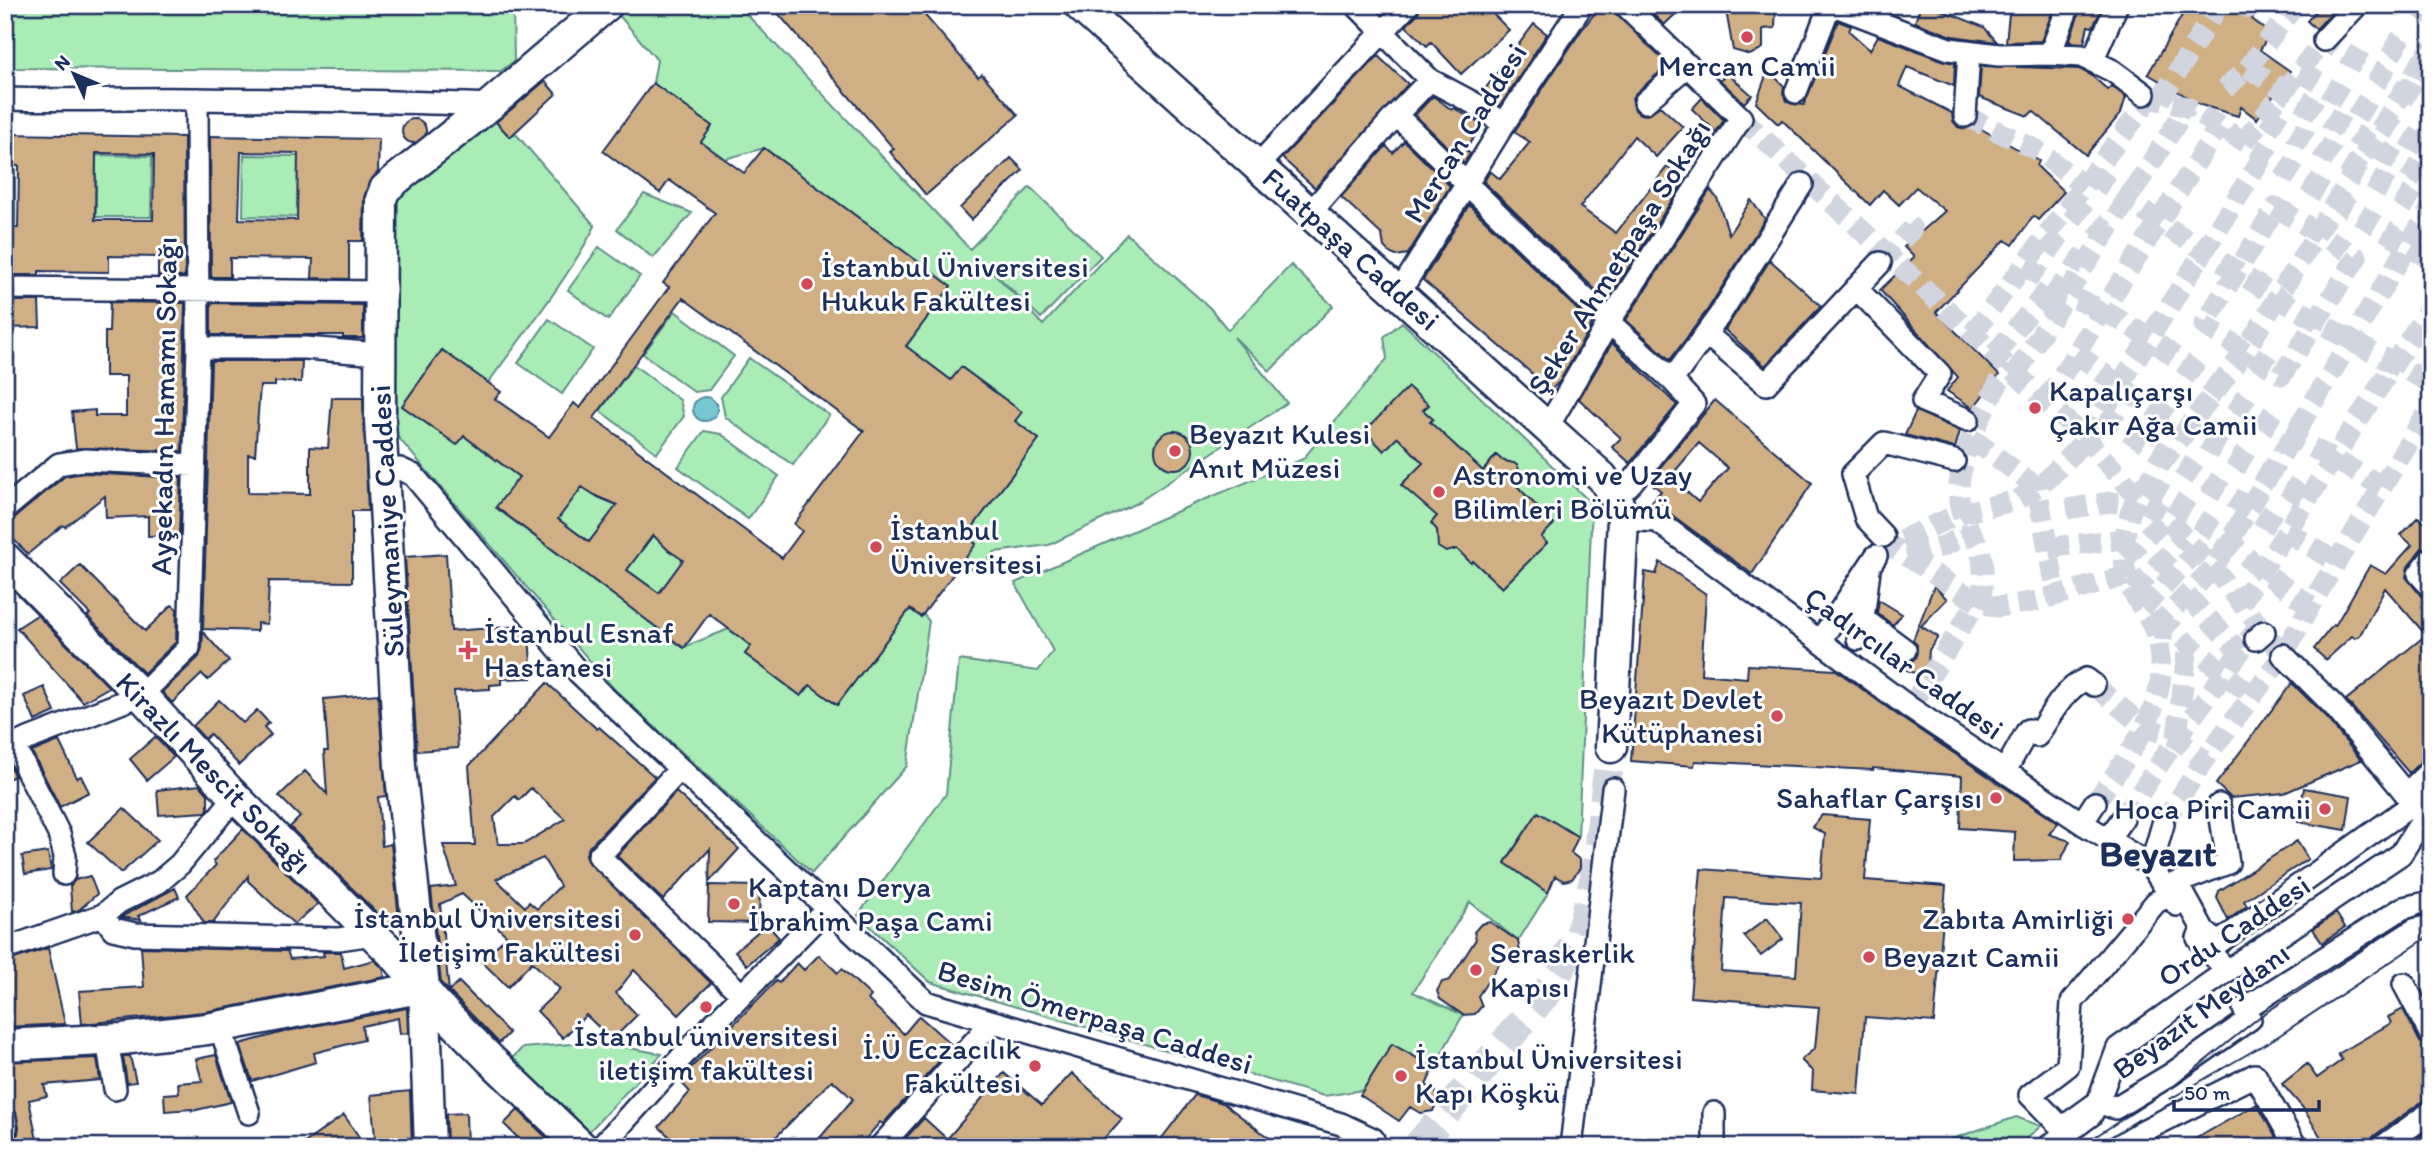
<svg xmlns="http://www.w3.org/2000/svg" width="2436" height="1152" font-family="Itim,sans-serif">
<rect width="100%" height="100%" fill="#fff"/>
<filter id="ink" filterUnits="userSpaceOnUse"><feTurbulence type="fractalNoise" baseFrequency=".0143" numOctaves="2"/><feDisplacementMap in="SourceGraphic" scale="14" xChannelSelector="R" yChannelSelector="G"/><feConvolveMatrix kernelMatrix="1 2 1 2 8 2 1 2 1" color-interpolation-filters="sRGB"/></filter>
<g filter="url(#ink)">
<path fill="#a9ecb6" stroke="#628e8a" stroke-width="2" d="M5,5H513L514,61L501,71L5,68Z
M619,5H738L970,249L1030,187L1101,256L1041,318L990,269L1043,325L1127,234L1210,308L1228,330L1291,265L1333,306L1270,371L1234,337L1287,403L1137,503L1049,545L995,552L977,572L959,564L976,544L966,536L1039,439L1015,421L1021,412L961,367L951,380L906,347L950,286L764,148L725,159L701,142L712,126L653,83L657,60L617,13Z
M492,117L510,137L516,134L595,226C566,282 525,332 488,383L442,350L402,406L457,445L464,436L519,477L496,508L684,647L729,629L751,646L745,654L801,696L810,685L837,705L910,609L920,616L918,608L929,621L907,766L812,873L614,689L384,421L389,205Z
M96,155L152,156L151,217H96Z
M244,155L299,156V217L243,216Z
M5,170H15V224H5Z
M644,194L692,213L653,258L617,229Z
M599,247L640,276L608,320L568,290Z
M675,311L734,356L709,390L694,392L643,354Z
M549,319L593,349L562,394L518,363Z
M1402,322L1592,504L1578,837L1538,812L1505,862L1548,893L1518,941L1470,902L1413,992L1463,1015L1434,1067L1392,1044L1363,1090L1324,1096L930,982L858,915L946,794L959,660L1038,671L1053,651L1015,583L1194,504L1303,459L1387,359L1384,337Z
M749,358L829,415L793,465L725,417L721,397Z
M634,365L680,400L684,416L657,453L600,411Z
M704,431L721,434L779,476L748,519L678,467Z
M593,472L594,493C602,502 613,497 624,496L589,542L558,519Z
M662,523C665,551 665,554 693,546L659,593L627,570Z
M596,1042L662,1054L581,1140L504,1067L522,1048Z
M2016,1117L2041,1126L2016,1147H1936L1943,1142Z"/>
<path fill="#77c7d2" stroke="#528aa4" stroke-width="2" d="M693 409a12 12 0 1 1 24 0a12 12 0 1 1-24 0Z"/>
<path fill="#d1af84" stroke="#1b2f5e" stroke-width="2" fill-rule="evenodd" d="M771,5H916L978,77L982,74L1018,115L926,195L890,152L894,149Z
M1421,5H1484L1509,30L1461,74L1431,42L1427,46L1406,26L1418,13Z
M1601,5H1612L1616,14L1668,65L1636,93L1632,98L1635,110L1640,114L1647,115L1660,106L1683,127L1656,157L1634,136L1580,207L1616,233L1667,167L1685,180L1607,301L1484,182L1490,171L1500,179L1530,142L1514,132L1581,31Z
M1652,5H1685L1664,25L1648,9Z
M1725,5H1776L1775,28L1763,29V48L1750,55L1733,50Z
M1921,5H1939L1938,9L1984,27L1997,42L1952,36L1915,22Z
M2010,5L2034,9L2035,5H2055L2041,41L2006,42Z
M2082,5H2096L2101,10L2093,27L2088,26L2084,43L2069,42Z
M2188,5H2262L2252,19L2270,33L2260,50L2290,71L2257,119L2241,107L2238,116L2201,105L2148,74Z
M2321,5H2339L2316,29L2307,21Z
M1838,21L1851,26L1849,31L1870,50L1878,36L1944,61L1955,63L1954,86L1907,67L1899,86L1952,113L1953,121L1958,127L1965,129L1974,125L2039,161L2037,166L2064,192L2038,220L2033,216L2013,245L2005,240L1936,312L1999,375L1973,408L1947,391L1958,377L1880,290L1914,257L1904,247L1945,211L1916,187L1899,205L1883,190L1870,205L1782,120L1778,124L1756,103L1768,70L1784,86L1783,93L1786,101L1792,104L1804,105Z
M1534,24L1547,34L1500,106L1482,93Z
M1378,56L1408,84L1315,188L1282,158Z
M1981,66L2079,69L2091,75L2108,90L2111,86L2126,97L2121,113L2086,155L2033,111L2028,116L1979,97Z
M1727,73L1752,95L1744,103L1720,80Z
M545,81L556,94L510,137L496,122Z
M653,83L712,126L701,142L744,173L764,148L951,286L906,346L951,380L961,367L1022,412L1015,421L1039,439L966,536L976,544L921,617L910,609L837,705L810,685L801,696L745,654L751,646L709,614L684,648L496,507L519,477L464,436L457,445L402,406L442,350L501,392L495,399L549,437L574,403L580,408L669,287L663,283L715,213L669,180L660,193L603,151ZM683,298L864,431L794,524L802,531L782,558L594,418ZM582,487L598,497L617,505L589,542L558,519ZM653,535L668,550L683,560L659,593L627,570Z
M1433,96L1452,110L1454,108L1483,126L1465,149L1470,154L1464,163L1415,115Z
M1702,98L1724,120L1716,132L1692,109Z
M402 131a12 12 0 1 1 24 0a12 12 0 1 1-24 0Z
M5,134L184,137L185,277L158,276V257L109,256V272L39,271V275H5V228H18L19,166H5ZM96,153L154,154L153,220H95Z
M210,136L379,139L378,172L369,182L364,198L363,241H349V279L312,278L313,259L230,258V277H211ZM241,152L298,153L297,220L239,219Z
M1404,141L1450,186L1408,254L1396,256L1391,254L1384,247L1382,235L1341,197L1386,146L1393,153Z
M1011,158L1023,170L971,220L960,208Z
M1710,190L1717,198L1729,234L1751,200L1765,219L1708,309L1670,360L1626,320Z
M1469,205L1592,324L1560,381L1551,390L1423,280Z
M1770,260L1821,306L1765,366L1725,330Z
M5,301H39L40,327L5,328Z
M110,302L185,303L182,451L76,448L72,412L95,410V416H126V376H105V332H109Z
M211,303L363,305V338H343V335H211Z
M1612,343L1677,405L1630,463L1612,447L1621,438L1579,399Z
M211,361H302L301,382H275V386H260L255,455L248,454V493L310,494V447L328,448L332,398H363L368,511H352V582L269,581L267,624L257,623V631L203,629Z
M1408,387L1429,405L1423,410L1433,419L1430,422L1483,471L1496,455L1502,460L1517,464L1520,473L1519,477L1522,482L1517,486L1554,524L1541,537L1547,543L1502,588L1473,561L1471,563L1457,549L1446,552L1438,547L1437,530L1431,523L1437,516L1401,485L1423,463L1398,437L1384,451L1365,431Z
M1715,400L1812,483L1752,574L1665,510L1647,507L1661,491L1649,481ZM1699,443L1728,468L1698,502L1670,477Z
M1916,411L1960,431L1955,448L1905,435Z
M1155 450a19 19 0 1 1 38 0a19 19 0 1 1-38 0Z
M85,473L181,478L179,535L148,536V516L106,518L105,496L65,527L63,525L28,554L5,531V522L13,519L65,476Z
M2418,517L2431,529V545L2420,550L2408,567L2406,577L2421,596L2431,600V757L2422,760L2409,773L2346,700L2426,635L2385,588L2360,635L2355,638L2352,636L2326,660L2314,649L2333,625L2335,626L2370,565L2386,574L2412,545L2401,535Z
M446,554L451,631L523,626L529,634L532,678L501,679V684L490,685V689L454,691L458,748L417,751L405,557Z
M1660,562L1706,594L1701,674L1747,678L1748,665L1836,670L1903,719L2058,823L2049,834L2070,841L2061,860L2014,861L2015,832L1960,828L1962,776L1873,768V770L1695,761L1694,766L1631,761L1645,572L1656,574Z
M80,565L145,631L172,605L177,609L176,642L144,673L87,616L90,614L60,584Z
M1934,586L1947,599L1921,626L1938,637L1929,650L1927,678L1902,668L1904,663L1911,662L1916,657L1917,645L1913,640Z
M1879,600L1902,614L1893,625L1877,613Z
M37,615L109,687L83,702L17,628Z
M203,632L229,661L208,680L202,674L172,703L162,692L199,657L202,648Z
M547,683L597,729L599,727L655,777L589,847L586,854L587,860L711,983L679,1015L634,970L616,993L637,1015L612,1040L586,1015L563,1038L537,1011L560,989L532,962L508,987L481,961L507,936L462,894L440,904L449,991L459,982L509,1033L499,1043L441,983L431,889L456,886L443,845H475L469,766ZM531,788L565,819L524,844H498L494,817L515,796L519,800ZM543,858L560,886L537,909L529,902L525,907L496,879Z
M2292,683L2324,715L2361,760L2284,793L2231,798L2216,784Z
M44,687L55,712L35,721L24,696Z
M378,694L386,796L378,797L382,846L391,844L399,919L391,927L290,827L300,817L279,796L305,771L327,794L324,751H328L324,699Z
M219,700L243,723L257,710L269,723L264,727L271,735L239,765L210,734L205,739L193,726Z
M155,737L174,757L147,780L130,759Z
M59,741L77,778L81,776L89,792L60,807L32,752Z
M7,761L15,776L5,780V762Z
M200,785L208,794V809L206,812L159,815L157,790Z
M2304,788L2351,796L2346,830L2298,822Z
M676,792L739,849L709,882L710,849L663,900L617,856Z
M124,808L158,840L121,873L88,842Z
M1538,812L1578,837L1571,853L1580,860V868L1572,879L1564,881L1555,876L1548,893L1505,863Z
M1822,815L1870,819L1865,880L1946,886L1934,1022L1865,1017L1859,1094L1812,1090L1813,1072L1801,1060L1815,1048L1819,1007L1690,997L1701,869L1821,878L1825,834L1812,827ZM1726,898L1801,903L1796,976L1721,971Z
M243,829L318,904L294,924L248,881V876L213,923H204L187,895L216,865L213,861Z
M2297,841L2308,859L2244,901L2247,906L2228,920L2217,898L2219,891Z
M48,852L51,870L25,874L22,856Z
M90,876L97,894L79,910L72,912L70,886L75,880Z
M709,885L760,886L759,923L708,922Z
M175,888L179,897L138,916L141,920L121,917Z
M2336,913L2345,927L2322,943L2313,929Z
M1767,918L1783,939L1761,956L1744,936Z
M1490,922L1518,941L1520,952L1513,960L1501,961L1478,996L1482,1006L1475,1014L1463,1015L1440,999L1437,991L1442,982L1450,980L1476,939L1474,932L1481,924Z
M767,924L779,938L747,965L735,951Z
M141,947L287,951L290,959L324,956L323,952H341L344,968L374,960L383,968L385,977L204,1012L82,1024L79,991L144,987Z
M48,948L65,1024L5,1027V962Z
M819,955L838,973L842,969L871,996L868,1000L904,1034L919,1016L953,1046L883,1124L880,1122L859,1147H812L853,1099L832,1080L766,1147H681L659,1127L690,1092L679,1080L776,981L779,983L797,963L804,970Z
M407,1008L408,1033L400,1034L398,1018L362,1026L364,1040L314,1053L316,1062L252,1081L240,1044L287,1031Z
M2403,1009L2420,1042L2431,1048V1099L2423,1101L2374,1136L2369,1147H2327L2303,1108L2282,1084L2307,1064L2317,1078L2342,1060L2338,1054L2391,1023L2388,1017Z
M1392,1044L1434,1068L1426,1085L1435,1090L1438,1099L1433,1111L1420,1113L1410,1107L1399,1121L1360,1095Z
M216,1055L231,1102L192,1111V1109L165,1111L164,1094L179,1093L178,1083L202,1081L196,1059Z
M123,1056H130L136,1082L127,1083Z
M97,1058L100,1080L44,1085L47,1096L29,1100L37,1140L12,1146L11,1140L18,1134L19,1127L16,1112L6,1106L5,1062Z
M1004,1073L1042,1105L1072,1073L1122,1119L1096,1147H908L902,1142L924,1118L947,1139Z
M410,1091L412,1147H376L371,1095Z
M1195,1095L1223,1103L1281,1147H1155Z
M2257,1104L2281,1147H2181Z
M518,1110L556,1147H527L504,1124Z
M466,1113L467,1147H447L446,1114Z
M344,1115L366,1147H299Z
M2431,1128V1147H2405Z"/>
<g fill="none" stroke-linecap="round" stroke-linejoin="round">
<path stroke="#d1d5df" stroke-width="21" stroke-dasharray="21 10" stroke-linecap="butt" d="M2244,5L2249,8L2250,5
M2416,5L2431,15
M2387,41L2431,66
M2248,68L2431,182
M2300,71L2431,151
M2225,89L2248,68L2291,10L2282,5
M2144,94L2150,98L2187,107L2219,126L2431,260
M2160,100L2219,5
M2265,115L2428,212
M1965,116L2037,150L2085,187
M1741,118L2086,439L2137,496L2166,518L2213,568L2283,655
M2244,142L2324,40L2431,105
M2093,175L2158,221L2278,298L2351,341L2431,383
M2070,205L2107,232
M2276,207L2357,257L2282,375L2204,325Z
M2045,238L2085,266
M1880,263L1912,229L1903,220
M2025,265L2066,295L2103,310L2150,338L2218,390L2293,437L2382,486
M1973,333L2150,98
M2076,353L2120,386L2188,430L2308,499
M1995,354L2052,285
M2016,373L2187,107
M2046,401L2219,126
M2102,414L2167,457L2336,562
M1972,439L2037,487L2056,595
M2147,483L2229,541L2261,570L2310,606
M2067,509L2110,502L2133,505
M1883,537L1890,545L1977,602L1997,607L2032,602L2126,576
M2049,550L2062,546L2125,539
M1906,555L1944,546L1971,532
M1876,556L1890,545L1961,513L2018,500L2048,479L2086,439L2264,155
M2125,558L2166,518
M2133,591L2184,538
M2187,596L2240,652
M2241,603L2431,306
M2142,608L2197,551
M2154,629L2213,568L2431,208
M2154,629L2173,630L2188,644L2251,695
M2094,685L2144,727L2177,738L2204,760
M1910,708L1981,596C1984,579 1985,559 1977,543C1972,533 1965,524 1962,514C1947,472 1987,401 2009,366
M2177,736L2188,644
M2095,803C2120,767 2162,714 2161,669C2160,656 2158,638 2153,627C2145,610 2129,592 2126,574C2121,548 2126,519 2137,496L2245,351L2431,46
M2123,818L2177,738L2259,626
M2163,824L2204,760L2283,655L2310,606L2431,406"/>
<path stroke="#d1d5df" stroke-width="30" stroke-dasharray="30 15" stroke-linecap="butt" d="M1417,1147L1548,991L1580,933L1595,876L1611,747"/>
<g stroke="#1b2f5e" stroke-width="26">
<path id="street" d="M1356,5L1430,80L1475,104L1504,124
M1833,5L1949,49L1999,55L2050,54L2082,56L2113,71L2144,94
M2324,40L2357,5
M2050,54L2069,5
M2092,61L2117,5
M1796,92L1830,5
M5,99C68,101 130,98 192,99C291,100 391,101 490,105
M1645,102L1688,65
M1396,115L1609,322L1672,380L1694,404L1632,482L1616,498
M1965,116L1969,52
M1258,165L1408,5
M1310,213L1396,115L1430,80
M5,288L382,292
M1856,288L1940,374L1923,401L1968,420
M1399,293L1504,124L1582,5
M1706,334L1766,384L1880,263
M198,348H305L379,354
M1672,380L1719,316L1802,184
M1547,428L1609,322L1741,118L1625,5
M383,470L400,469L413,475L578,672L926,1002L1341,1124L1373,1139
M5,509L59,464L84,460L194,465
M1623,519L1657,521L1910,708L2082,823L2151,866L2177,905
M1883,536L1866,518L1853,474L1884,443L1954,461
M2431,558L2419,574L2431,587
M1863,619L1905,650
M1858,639L1863,619L1869,570
M2256,639L2264,632
M1820,641L1876,556
M14,745L59,834L65,856L64,874
M5,748L141,695L189,648L198,348L197,99
M680,769L599,856L742,995
M2005,771L2028,730L2037,736C2050,716 2064,689 2086,679L2094,685
M2406,794L2431,770
M2431,802L2414,792L2406,809L2218,943L2204,931L2183,893L2171,895L2156,902L2072,1002L2068,1066L2030,1095L2062,1128L2098,1102L2115,1108L2170,1075L2250,1019L2244,1009L2403,908L2431,902
M2082,823L2095,803
M2108,839L2123,818
M2151,866L2163,824
M2166,887L2228,863L2219,805
M103,915L113,929L135,934L339,939L373,934
M2198,938L2227,971
M5,949L103,915L119,902L159,882L180,864L235,797
M2404,984L2431,1035
M220,1027L249,1113
M107,1040L115,1089
M5,1119L6,1128
M601,1147L689,1049L827,908
M880,1147L992,1022
M1571,1147L1613,789
M1714,1147V1113
M2048,1147L2091,1115L2098,1102L2118,1048L2227,971L2401,854L2429,809L2406,794L2334,706L2283,655
M2117,1147L2143,1131L2255,1075L2296,1147
M2382,1147L2431,1112"/>
</g>
<g stroke="#1b2f5e" stroke-width="35">
<path id="secondary" d="M1079,5L1602,477L1616,498L1623,519L1611,747
M5,558L141,695L231,793L397,958L436,1004L491,1060L582,1147
M5,1045L122,1039L207,1029L424,987
M430,1147L424,987L400,766L380,420L381,199L385,189L398,178L490,105L607,5"/>
</g>
<use href="#street" stroke="#fff" stroke-width="21"/>
<use href="#secondary" stroke="#fff" stroke-width="30"/>
<path stroke="#1b2f5e" stroke-width="2" d="M2170,1099L2277,1037L2431,935
M2079,1147L2174,1086L2262,1015L2410,919L2431,910"/>
</g>
</g>
<g fill="#d1495b" stroke="#fff" stroke-width="2.5">
<circle cx="1747" cy="37" r="7"/>
<circle cx="807" cy="284" r="7"/>
<circle cx="2035" cy="408" r="7"/>
<circle cx="1175" cy="451" r="7"/>
<circle cx="1439" cy="492" r="7"/>
<circle cx="876" cy="547" r="7"/>
<path d="M464.5 639.5h7v7h7v7h-7v7h-7v-7h-7v-7h7z"/>
<circle cx="1777" cy="716" r="7"/>
<circle cx="1996" cy="798" r="7"/>
<circle cx="2325" cy="809" r="7"/>
<circle cx="734" cy="904" r="7"/>
<circle cx="2128" cy="919" r="7"/>
<circle cx="635" cy="935" r="7"/>
<circle cx="1869" cy="957" r="7"/>
<circle cx="1476" cy="970" r="7"/>
<circle cx="706" cy="1007" r="7"/>
<circle cx="1035" cy="1066" r="7"/>
<circle cx="1401" cy="1076" r="7"/>
</g>
<g text-anchor="middle" stroke-width="6" stroke-linejoin="round" paint-order="stroke">
<g font-size="30" fill="#1b2f5e" stroke="#fff" text-anchor="start">
<text x="1747" y="76" text-anchor="middle">Mercan Camii</text>
<text x="821" y="277">İstanbul Üniversitesi<tspan x="821" dy="34">Hukuk Fakültesi</tspan></text>
<text x="2049" y="401">Kapalıçarşı<tspan x="2049" dy="34">Çakır Ağa Camii</tspan></text>
<text x="1189" y="444">Beyazıt Kulesi<tspan x="1189" dy="34">Anıt Müzesi</tspan></text>
<text x="1453" y="485">Astronomi ve Uzay<tspan x="1453" dy="34">Bilimleri Bölümü</tspan></text>
<text x="890" y="540">İstanbul<tspan x="890" dy="34">Üniversitesi</tspan></text>
<text x="484" y="643">İstanbul Esnaf<tspan x="484" dy="34">Hastanesi</tspan></text>
<text x="1763" y="709" text-anchor="end">Beyazıt Devlet<tspan x="1763" dy="34">Kütüphanesi</tspan></text>
<text x="1982" y="808" text-anchor="end">Sahaflar Çarşısı</text>
<text x="2311" y="819" text-anchor="end">Hoca Piri Camii</text>
<text x="748" y="897">Kaptanı Derya<tspan x="748" dy="34">İbrahim Paşa Cami</tspan></text>
<text x="621" y="928" text-anchor="end">İstanbul Üniversitesi<tspan x="621" dy="34">İletişim Fakültesi</tspan></text>
<text x="2114" y="929" text-anchor="end">Zabıta Amirliği</text>
<text x="1490" y="963">Seraskerlik<tspan x="1490" dy="34">Kapısı</tspan></text>
<text x="1883" y="967">Beyazıt Camii</text>
<text x="706" y="1046" text-anchor="middle">İstanbul üniversitesi<tspan x="706" dy="34">iletişim fakültesi</tspan></text>
<text x="1021" y="1059" text-anchor="end">İ.Ü Eczacılık<tspan x="1021" dy="34">Fakültesi</tspan></text>
<text x="1415" y="1069">İstanbul Üniversitesi<tspan x="1415" dy="34">Kapı Köşkü</tspan></text>
</g>
<g font-size="30" fill="#1b2f5e" stroke="#fff">
<text transform="translate(1465 133) rotate(-58)" y="10">Mercan Caddesi</text>
<text transform="translate(1351 249) rotate(42)" y="10">Fuatpaşa Caddesi</text>
<text transform="translate(1619 257) rotate(-58)" y="10">Şeker Ahmetpaşa Sokağı</text>
<text transform="translate(164 406) rotate(-89)" y="10">Ayşekadın Hamamı Sokağı</text>
<text transform="translate(387 521) rotate(-93)" y="10">Süleymaniye Caddesi</text>
<text transform="translate(1904 663) rotate(36)" y="10">Çadırcılar Caddesi</text>
<text transform="translate(214 773) rotate(46)" y="10">Kirazlı Mescit Sokağı</text>
<text transform="translate(2234 931) rotate(-34)" y="10">Ordu Caddesi</text>
<text transform="translate(2201 1011) rotate(-36)" y="10">Beyazıt Meydanı</text>
<text transform="translate(1095 1017) rotate(17)" y="10">Besim Ömerpaşa Caddesi</text>
</g>
<g font-size="37" font-weight="bold" fill="#1b2f5e" stroke="#fff">
<text x="2158" y="866">Beyazıt</text>
</g>
</g>
<rect width="2436" height="1152" fill="none" stroke="#fff" stroke-width="28"/>
<rect x="14" y="14" width="2408" height="1124" fill="none" stroke="#1b2f5e" stroke-width="2.5" filter="url(#ink)"/>
<g transform="translate(74 74) rotate(314)" stroke="#ffffff" stroke-width="5" paint-order="stroke">
<path d="M0-5L12 26L0 18L-12 26Z" fill="#1b2f5e"/>
<text y="-10" font-size="19" font-weight="bold" text-anchor="middle" fill="#1b2f5e">N</text>
</g>
<path d="M2174 1100v10h145v-10" fill="none" stroke="#1b2f5e" stroke-width="3.5"/>
<text x="2184" y="1100" font-size="21" fill="#1b2f5e" stroke="#ffffff" stroke-width="5" paint-order="stroke">50 m</text>
</svg>
